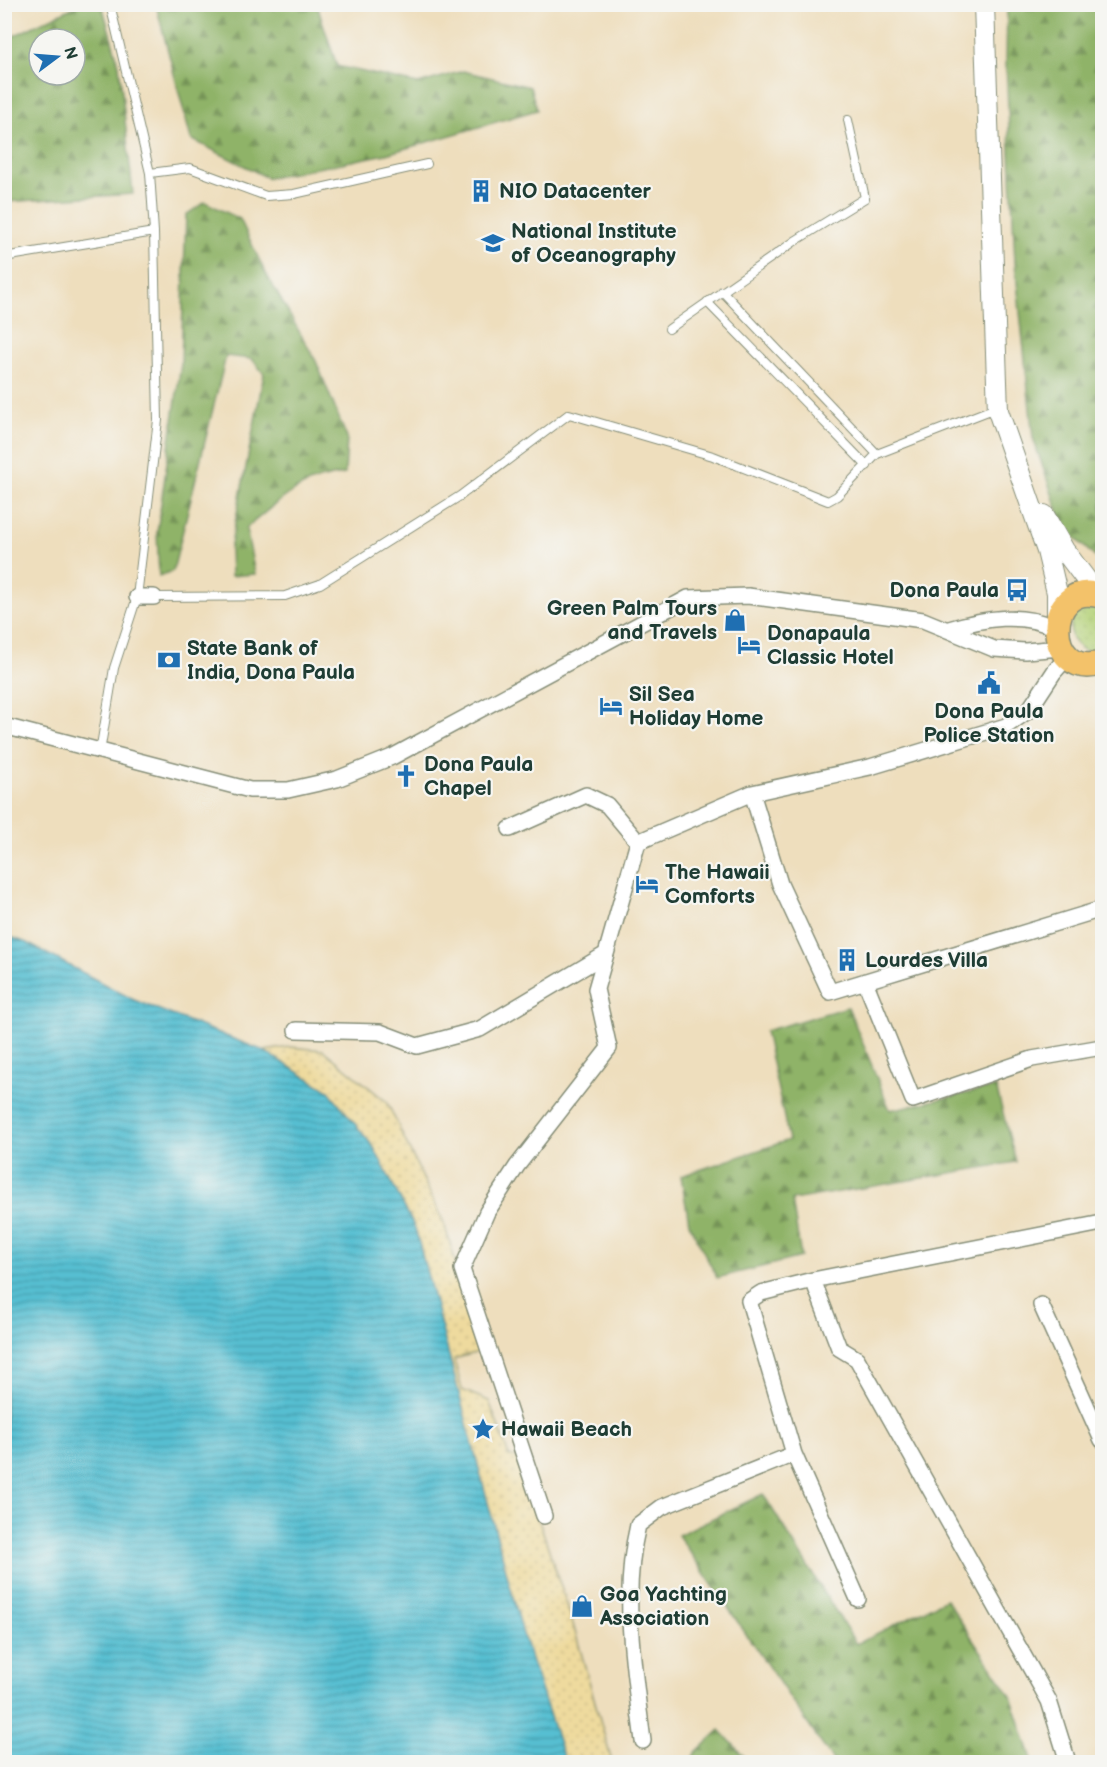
<svg xmlns="http://www.w3.org/2000/svg" width="1107" height="1767" font-family="'Balsamiq Sans',sans-serif">
<defs>
<pattern id="forest-firs" width="22" height="20" patternUnits="userSpaceOnUse" patternTransform="scale(1.5)"><rect width="22" height="20" fill="#8fb368"/><path d="M5 1l3.5 6h-7zM16 11l3.5 6h-7z" fill="#749356"/></pattern>
<pattern id="sand-dots" width="8" height="8" patternUnits="userSpaceOnUse" patternTransform="scale(1.5)"><rect width="8" height="8" fill="#eeda9e"/><path d="M2 2h.1M6 6h.1" fill="none" stroke="#ccbc89" stroke-width="1.8" stroke-linecap="round"/></pattern>
<pattern id="garden-dots" width="8" height="8" patternUnits="userSpaceOnUse" patternTransform="scale(1.5)"><rect width="8" height="8" fill="#b4d177"/><path d="M2 2h.1M6 6h.1" fill="none" stroke="#9ab468" stroke-width="1.8" stroke-linecap="round"/></pattern>
<pattern id="water-rules" width="6" height="5" patternUnits="userSpaceOnUse" patternTransform="scale(1.5)"><rect width="6" height="5" fill="#56bfd2"/><path d="M0 2.5h6" fill="none" stroke="#479cab"/></pattern>
</defs>
<rect width="100%" height="100%" fill="#f6f6f2"/>
<filter id="ink" filterUnits="userSpaceOnUse"><feTurbulence type="fractalNoise" baseFrequency=".0167" numOctaves="2"/><feDisplacementMap in="SourceGraphic" scale="12" xChannelSelector="R" yChannelSelector="G"/><feConvolveMatrix kernelMatrix="1 2 1 2 8 2 1 2 1" color-interpolation-filters="sRGB"/></filter>
<filter id="wash" filterUnits="userSpaceOnUse"><feTurbulence type="fractalNoise" baseFrequency=".008" numOctaves="4" result="noise"/><feDisplacementMap in="SourceGraphic" scale="24" xChannelSelector="R" yChannelSelector="G"/><feGaussianBlur stdDeviation="1.35" result="paint"/><feColorMatrix in="noise" values="0 0 0 0 0 0 0 0 0 0 0 0 0 0 0 0 0 1.4 0 .05"/><feComposite in="paint" operator="in"/></filter>
<g filter="url(#wash)">
<rect width="100%" height="100%" fill="#eedebd"/>
<path fill="url(#forest-firs)" stroke="#57784e" stroke-width="1.5" fill-rule="evenodd" d="M80,4L102,5L119,65L133,194L5,202V40ZM39,39H75V75H39Z
M156,5H317L337,66L418,84L463,71L530,87L537,110L386,154L268,178L191,139Z
M1007,5H1099L1097,57L1102,87V544L1095,557L1063,526L1033,438L1015,263L1006,64Z
M205,202L240,219L264,270L316,361L347,438L345,474C299,479 281,500 246,528L255,574L231,576L230,549L264,374L252,359L226,356L173,571L159,576L157,532L181,364L186,215Z
M848,1007L890,1110L996,1087L1016,1162L792,1200L801,1257L717,1278L689,1223L681,1176L789,1140L765,1031Z
M763,1494L856,1644L946,1599L1011,1696L1033,1762H834L678,1535Z
M720,1730L749,1762H691L695,1753Z"/>
<path fill="url(#sand-dots)" stroke="#868c69" stroke-width="1.5" d="M290,1047L323,1050L387,1102L444,1223L482,1351L454,1359L462,1390L489,1401L509,1456L519,1459L571,1617L612,1762H565L524,1638L415,1228L374,1148L329,1091L264,1051Z"/>
<path fill="url(#garden-dots)" stroke="#6a8756" stroke-width="1.5" d="M1095,605L1102,608V650C1089,655 1079,649 1072,639C1067,620 1076,607 1095,605Z"/>
<path fill="url(#water-rules)" stroke="#3a7e83" stroke-width="1.5" d="M5,935L27,943L134,1000L264,1051L329,1091L374,1148L415,1228L524,1638L565,1762H5Z"/>
</g>
<g filter="url(#ink)">
<g fill="none" stroke-linecap="round" stroke-linejoin="round">
<g stroke="#868e78" stroke-width="10">
<path id="service" d="M150,173L190,168L266,196L294,194L427,164
M4,257L154,232
M722,291L877,454
M707,302L867,466
M669,329L795,241L865,198L848,120
M154,597L285,596L320,584L460,496L569,414L713,456L828,501L837,496L877,454L988,411H997
M100,752L114,668L137,597L158,420L154,232L150,173L110,4"/>
</g>
<g stroke="#868e78" stroke-width="18">
<path id="minor" d="M137,597H154
M949,629C985,618 1021,612 1056,628
M4,726L250,790H288L337,779L392,757L688,598L748,596L923,620L994,649L1025,651L1061,648
M752,793L780,884L830,992L1102,909
M510,829L586,795L607,805L638,842L752,793L870,767L1006,726L1029,710L1054,672L1068,656
M865,981L913,1100L1032,1059L1102,1047
M296,1030L380,1032L417,1046L480,1029L606,954
M813,1280L761,1293L749,1301L794,1454L858,1599
M1041,1305L1102,1440
M544,1516L462,1269L487,1212L517,1166L609,1048L596,989L638,842
M643,1741C634,1670 621,1595 638,1525L662,1507L794,1454
M1068,1762L1049,1701L857,1359L839,1348L813,1280L1102,1223"/>
</g>
<g stroke="#868e78" stroke-width="22">
<path id="tertiary" d="M984,4L998,411L1047,551L1057,593V621
M1044,515L1064,550L1097,594"/>
</g>
<g stroke="#868e78" stroke-width="27">
<path id="primary" d="M1102,596C1042,577 1043,682 1102,663"/>
</g>
<use href="#service" stroke="#fff" stroke-width="8"/>
<use href="#minor" stroke="#fff" stroke-width="15"/>
<use href="#tertiary" stroke="#fff" stroke-width="20"/>
<use href="#primary" stroke="#f3c26a" stroke-width="24"/>
</g>
</g>
<defs>
<g id="building-bare" transform="scale(1.8)"><path d="M-4-6H4V6H1V3H-1V6H-4ZM-2.5-4.3h1.7v1.8h-1.7ZM.8-4.3h1.7v1.8H.8ZM-2.5-1h1.7V.8h-1.7ZM.8-1h1.7V.8H.8Z" fill="#1f6fb2" stroke="#f6f6f2" stroke-width="2.5" paint-order="stroke"/></g>
<g id="university-bare" transform="scale(1.8)"><path d="M0-5L7-2L0 1L-7-2ZM-4 1L0 2.5L4 1V4Q0 6-4 4Z" fill="#1f6fb2" stroke="#f6f6f2" stroke-width="2.5" paint-order="stroke"/></g>
<g id="bus-bare" transform="scale(1.8)"><path d="M-5-6H5V4H4V6H2V4H-2V6H-4V4H-5ZM-3.5-4V0h7V-4ZM-3.5 1.2v1.5H-2V1.2ZM2 1.2v1.5H3.5V1.2Z" fill="#1f6fb2" stroke="#f6f6f2" stroke-width="2.5" paint-order="stroke"/></g>
<g id="shop-bare" transform="scale(1.8)"><path d="M-5-2.5h2.3a2.7 3.5 0 0 1 5.4 0H5L5.5 6h-11ZM-1.5-2.5h3a1.5 2.3 0 0 0-3 0Z" fill="#1f6fb2" stroke="#f6f6f2" stroke-width="2.5" paint-order="stroke"/></g>
<g id="hotel-bare" transform="scale(1.8)"><path d="M-6-4.5h1.5V1H6V5H4.5V3h-9V5H-6ZM-4 0a1.8 1.8 0 1 1 3.6 0ZM.5 0V-2.5h3Q6-2.5 6 0Z" fill="#1f6fb2" stroke="#f6f6f2" stroke-width="2.5" paint-order="stroke"/></g>
<g id="bank-bare" transform="scale(1.8)"><path d="M-6-4H6V4H-6ZM0-2.3a2.3 2.3 0 1 0 0 4.6a2.3 2.3 0 1 0 0-4.6Z" fill="#1f6fb2" stroke="#f6f6f2" stroke-width="2.5" paint-order="stroke"/></g>
<g id="civic-bare" transform="scale(1.8)"><path d="M-.6-6.5H3V-4.5H.6V-3L4-1V1h2V6H-6V1h2V-1L-.6-3ZM-1.2 2.5V6h2.4V2.5Z" fill="#1f6fb2" stroke="#f6f6f2" stroke-width="2.5" paint-order="stroke"/></g>
<g id="church-bare" transform="scale(1.8)"><path d="M-1.2-6h2.4v3.5h3.3v2.4h-3.3V6h-2.4V-.1h-3.3v-2.4h3.3Z" fill="#1f6fb2" stroke="#f6f6f2" stroke-width="2.5" paint-order="stroke"/></g>
<g id="sight-bare" transform="scale(1.8)"><path d="M0-6L1.8-2.2L6-1.7L2.9 1.2L3.7 5.4L0 3.3L-3.7 5.4L-2.9 1.2L-6-1.7L-1.8-2.2Z" fill="#1f6fb2" stroke="#f6f6f2" stroke-width="2.5" paint-order="stroke"/></g>
</defs>
<g fill-rule="evenodd">
<use href="#building-bare" x="481" y="191"/>
<use href="#university-bare" x="493" y="243"/>
<use href="#bus-bare" x="1017" y="590"/>
<use href="#shop-bare" x="735" y="620"/>
<use href="#hotel-bare" x="749" y="645"/>
<use href="#bank-bare" x="169" y="660"/>
<use href="#civic-bare" x="989" y="683"/>
<use href="#hotel-bare" x="611" y="706"/>
<use href="#church-bare" x="406" y="776"/>
<use href="#hotel-bare" x="647" y="884"/>
<use href="#building-bare" x="847" y="960"/>
<use href="#sight-bare" x="483" y="1429"/>
<use href="#shop-bare" x="582" y="1606"/>
</g>
<g text-anchor="middle" stroke-width="4.5" stroke-linejoin="round" paint-order="stroke">
<g font-size="21" font-weight="bold" fill="#1f3d34" stroke="#f6f6f2" text-anchor="start">
<text x="499" y="198">NIO Datacenter</text>
<text x="511" y="238">National Institute<tspan x="511" dy="24">of Oceanography</tspan></text>
<text x="999" y="597" text-anchor="end">Dona Paula</text>
<text x="717" y="615" text-anchor="end">Green Palm Tours<tspan x="717" dy="24">and Travels</tspan></text>
<text x="767" y="640">Donapaula<tspan x="767" dy="24">Classic Hotel</tspan></text>
<text x="187" y="655">State Bank of<tspan x="187" dy="24">India, Dona Paula</tspan></text>
<text x="629" y="701">Sil Sea<tspan x="629" dy="24">Holiday Home</tspan></text>
<text x="989" y="718" text-anchor="middle">Dona Paula<tspan x="989" dy="24">Police Station</tspan></text>
<text x="424" y="771">Dona Paula<tspan x="424" dy="24">Chapel</tspan></text>
<text x="665" y="879">The Hawaii<tspan x="665" dy="24">Comforts</tspan></text>
<text x="865" y="967">Lourdes Villa</text>
<text x="501" y="1436">Hawaii Beach</text>
<text x="600" y="1601">Goa Yachting<tspan x="600" dy="24">Association</tspan></text>
</g>
</g>
<rect width="1107" height="1767" fill="none" stroke="#f6f6f2" stroke-width="24"/>
<g transform="translate(57 57) rotate(74)"><circle r="28" fill="#f6f6f2" stroke="#a0aca6" stroke-width="1.5"/>
<path d="M0-4.5L10 22L0 15L-10 22Z" fill="#1f6fb2"/>
<text y="-9" font-size="16" font-weight="bold" text-anchor="middle" fill="#1f3d34">N</text>
</g>
</svg>
